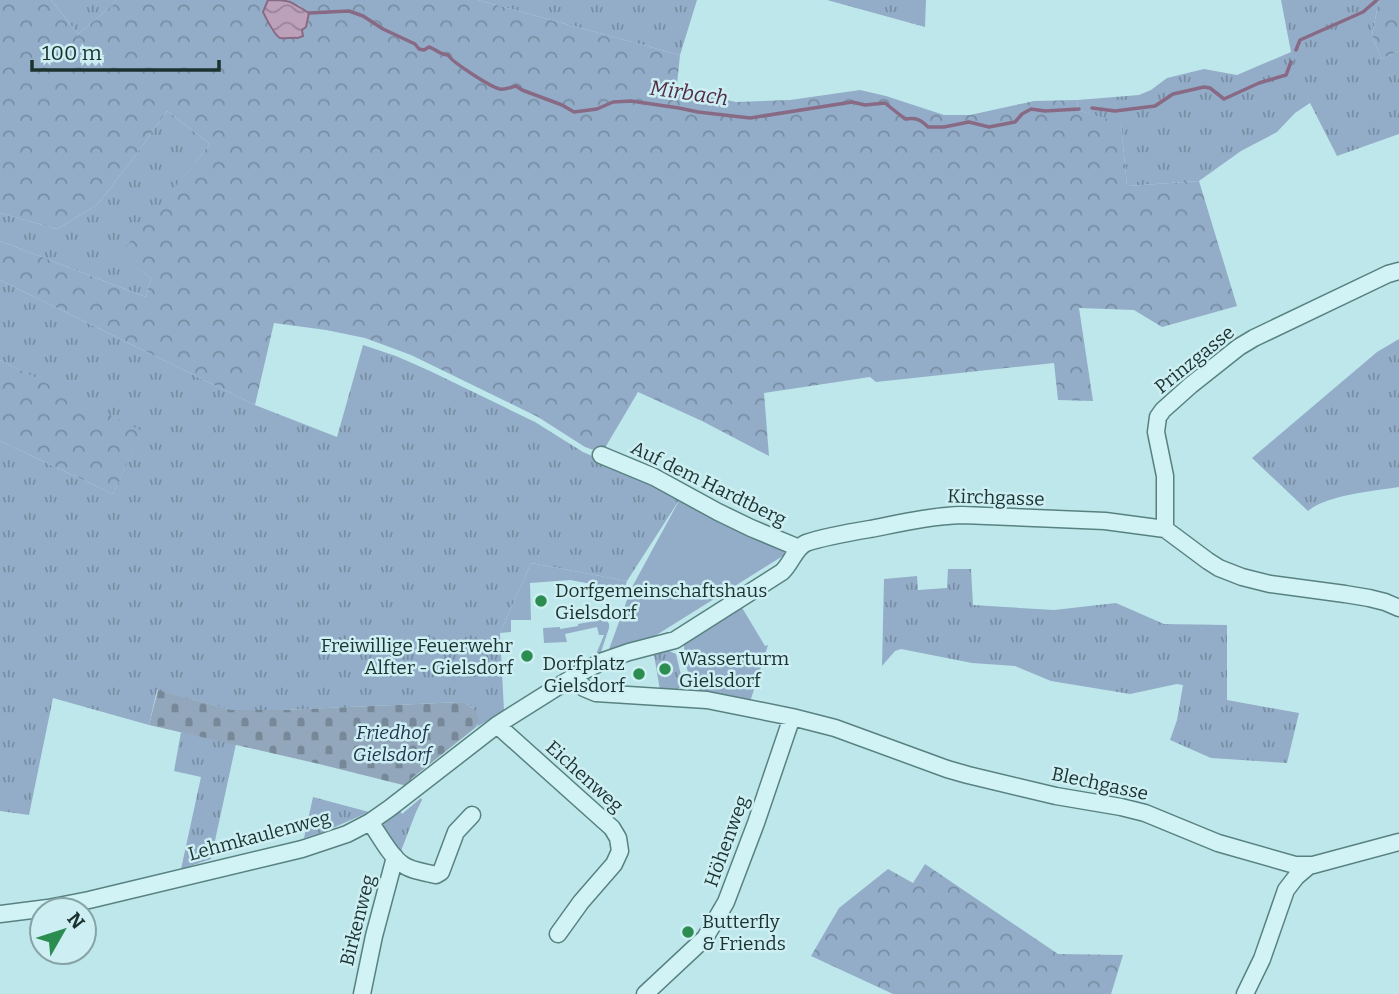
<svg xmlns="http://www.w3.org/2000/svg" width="1399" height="994" font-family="Bitter,serif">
<defs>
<pattern id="grass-tufts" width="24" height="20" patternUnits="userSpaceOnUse" patternTransform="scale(1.75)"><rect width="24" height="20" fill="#93adc8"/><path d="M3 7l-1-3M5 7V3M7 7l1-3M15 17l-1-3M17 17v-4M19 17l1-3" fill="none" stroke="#778da3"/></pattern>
<pattern id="forest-crowns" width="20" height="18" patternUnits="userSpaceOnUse" patternTransform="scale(1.75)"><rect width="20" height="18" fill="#93adc8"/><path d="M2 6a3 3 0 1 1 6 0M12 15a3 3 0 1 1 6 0" fill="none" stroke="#778da3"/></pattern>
<pattern id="cemetery-stones" width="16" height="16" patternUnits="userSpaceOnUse" patternTransform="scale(1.75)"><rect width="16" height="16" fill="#93a7bc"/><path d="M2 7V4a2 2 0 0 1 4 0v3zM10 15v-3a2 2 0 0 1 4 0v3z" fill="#778999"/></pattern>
<pattern id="water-waves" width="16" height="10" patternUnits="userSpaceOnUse" patternTransform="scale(1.75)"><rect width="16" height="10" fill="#bda1ba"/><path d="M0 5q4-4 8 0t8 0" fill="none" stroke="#998498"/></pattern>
</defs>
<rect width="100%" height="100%" fill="#bee7eb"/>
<path fill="url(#grass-tufts)" d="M51,0H116L113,5L78,34Z
M478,0H697L680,55Z
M827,0H926L925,27Z
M1281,0H1379L1372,35L1381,59L1399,51V134L1337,156L1310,103L1295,113L1277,132L1241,151L1199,181L1127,186L1121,124L1077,110L1078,100L1139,95L1151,90L1167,78L1204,69L1237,75L1291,52Z
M167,111L210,144L120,255L151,278L146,297L0,241V213L57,229L97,205L135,156Z
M0,280L255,405L337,437L363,345L396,356L430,371L535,422L583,452L652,482L680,499L627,581L531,563L500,633L504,711L475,728L478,725L472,707L462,702L282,710H232L157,690L149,725L53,698L29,815L0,811V441L113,494L141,432L0,360Z
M1399,339V487C1374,491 1327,495 1308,511L1252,458L1377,352Z
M948,569H971L973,605L1054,610L1116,603L1164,624L1227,625V700L1299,713L1287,763L1211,758L1170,740L1177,720L1183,685L1177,684L1130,694L1051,681L1015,666L972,663L901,649L895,651L882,666L884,579L917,576L918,590L947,588Z
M669,651L676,654L683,684L677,690H660L654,655Z
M181,732L236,744L211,859L181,869L201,777L174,771Z
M313,797L369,812L326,831L304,838Z
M421,798L422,800L416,812L401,851L398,853L381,825L400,811L402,814Z"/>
<path fill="url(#forest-crowns)" d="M0,0H51L78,34L113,5L116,0H268L263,12L272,31L302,30L303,9L299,5L287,0H478L680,55L676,94L695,93L736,102L790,100L860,90L886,96L944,115H970L1034,101L1078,100L1077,110L1121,123L1127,186L1199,181L1237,306L1162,327L1134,310L1079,308L1093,401L1058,400L1054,363L876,382L870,377L764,393L769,456L702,421L638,392L602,453L585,447L538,417L411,355L365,338L326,330L274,323L255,405L0,280V241L146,297L151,278L119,255L210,144L167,111L135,156L97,205L57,229L0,213Z
M1379,0H1399V51L1381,59L1372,35Z
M0,360L142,431L113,494L0,441Z
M925,864L1058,954L1123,955L1111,994H893L811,956L839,908L888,869L913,883Z"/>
<path fill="url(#cemetery-stones)" d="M158,690L232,710H282L462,702C472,706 479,712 479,722L475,728L411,779L409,784L407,786L319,764L149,725Z"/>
<path fill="#93adc8" d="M680,499L788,551L786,554L650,639L608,652L631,589Z
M531,563L627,581L624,590L570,580L530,583L531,620H511V632L500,633Z
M741,606L765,646L768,645L750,702L702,692C687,680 684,661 684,642Z
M606,619L609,624V628L600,655L595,657L604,635H599L597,627L565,634L567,642L544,643L543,628L560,627V629L578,626V624Z"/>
<path fill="url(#water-waves)" stroke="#896a85" stroke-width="2" d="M268,0C292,0 289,1 309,13L306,27L302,30L303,36L298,38C292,37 285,39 280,38C274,35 266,18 263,12Z"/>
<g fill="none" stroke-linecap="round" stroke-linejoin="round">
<path stroke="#896a85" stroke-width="3.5" d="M309,13L349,11L363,16L383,29L415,44L419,49L424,50L429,47C436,49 440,55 448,55C452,62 492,88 500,89C505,90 511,87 516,86L522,90L562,105L574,112L597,109L613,102L631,101L679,108L698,112L750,118L852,102L865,105L885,103L905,119C916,117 921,120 928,127H944L969,122L989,127L1015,122L1022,114L1031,109L1045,111L1079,109
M1296,50L1300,40L1363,12L1377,0
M1092,108L1115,111L1155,106L1173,94L1204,87L1210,88L1224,99L1259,83L1286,75L1291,62"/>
<g stroke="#58827f" stroke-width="19">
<path id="minor" d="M601,455L654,477L718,512L751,528L799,548
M1165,529V476L1156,432L1158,417L1163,410L1191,385L1239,347L1254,338L1388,274L1399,271
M575,676L584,688L596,693L707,700L792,717L835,728L947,769L968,775L1056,796L1121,807L1145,813L1218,843L1295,865H1313L1399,842
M497,725L612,828L618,838L620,851L614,864L581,902L558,934
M370,822C379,834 390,856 402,864C411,871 425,872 436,875L441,872L456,832L472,815
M0,914L48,908L89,900L302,849L347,834L370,822L390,808L497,725L578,674L603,661L629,652L675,640L782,572C791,564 795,548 806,543C823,537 852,532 870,529C901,523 931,516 962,515L1105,521L1165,529L1208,561L1219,568L1242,577L1270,584L1345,594L1369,598L1385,602L1399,608
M362,994L374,936L395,857
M645,994L705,938L726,902L756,823L792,717
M1245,994L1262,959L1286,890L1296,877L1309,866"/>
</g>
<use href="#minor" stroke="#d1f3f6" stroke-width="16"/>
</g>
<g fill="#2c8d51" stroke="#cdeff3" stroke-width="2.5">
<circle cx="541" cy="601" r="7"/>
<circle cx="527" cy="656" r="7"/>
<circle cx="665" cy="669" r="7"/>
<circle cx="639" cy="674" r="7"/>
<circle cx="688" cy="932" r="7"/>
</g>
<g text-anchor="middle" stroke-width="5" stroke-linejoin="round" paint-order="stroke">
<g font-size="19" fill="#1c322f" stroke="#cdeff3">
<text transform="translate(1194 359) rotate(-39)" y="7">Prinzgasse</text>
<text transform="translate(709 483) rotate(26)" y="7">Auf dem Hardtberg</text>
<text transform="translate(996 497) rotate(2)" y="7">Kirchgasse</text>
<text transform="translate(585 776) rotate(42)" y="7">Eichenweg</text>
<text transform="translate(1100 783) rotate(12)" y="7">Blechgasse</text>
<text transform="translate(259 835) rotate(-15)" y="7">Lehmkaulenweg</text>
<text transform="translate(726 841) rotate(-70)" y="7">Höhenweg</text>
<text transform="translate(357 920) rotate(-76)" y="7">Birkenweg</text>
</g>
<g font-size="19" fill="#1c322f" stroke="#cdeff3" text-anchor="start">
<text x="555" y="597">Dorfgemeinschaftshaus<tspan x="555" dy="22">Gielsdorf</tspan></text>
<text x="513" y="652" text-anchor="end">Freiwillige Feuerwehr<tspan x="513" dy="22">Alfter - Gielsdorf</tspan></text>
<text x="679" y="665">Wasserturm<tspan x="679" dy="22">Gielsdorf</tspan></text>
<text x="625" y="670" text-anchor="end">Dorfplatz<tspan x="625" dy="22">Gielsdorf</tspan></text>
<text x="702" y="928">Butterfly<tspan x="702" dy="22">&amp; Friends</tspan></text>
</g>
<g font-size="19" font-style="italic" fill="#24334d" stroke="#cdeff3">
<text x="392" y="739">Friedhof<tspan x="392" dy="22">Gielsdorf</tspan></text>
</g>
<g font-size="21" font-style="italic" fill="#512c45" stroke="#cdeff3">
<text transform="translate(689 93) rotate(8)" y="7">Mirbach</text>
</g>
</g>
<g transform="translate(63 931) rotate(51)"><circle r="33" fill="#cdeff3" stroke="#86a3a5" stroke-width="2"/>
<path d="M0-5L12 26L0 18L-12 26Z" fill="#2c8d51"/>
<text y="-10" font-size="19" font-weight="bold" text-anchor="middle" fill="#1c322f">N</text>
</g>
<path d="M32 60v10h187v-10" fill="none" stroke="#1c322f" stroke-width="3.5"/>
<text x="42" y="60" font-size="21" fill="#1c322f" stroke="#cdeff3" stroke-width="5" paint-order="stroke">100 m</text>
</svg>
